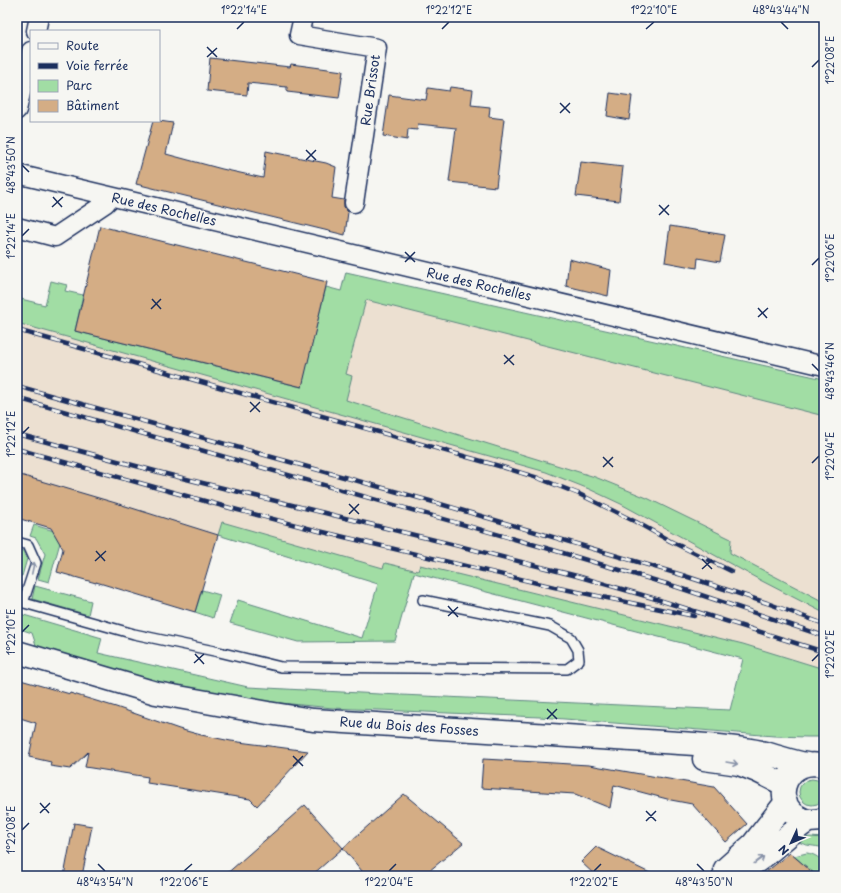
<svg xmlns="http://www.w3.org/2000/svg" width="841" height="893" font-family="'Playpen Sans',sans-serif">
<rect width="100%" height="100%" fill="#f6f6f2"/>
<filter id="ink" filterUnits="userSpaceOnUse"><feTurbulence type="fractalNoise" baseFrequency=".025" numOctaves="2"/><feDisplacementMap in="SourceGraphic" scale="8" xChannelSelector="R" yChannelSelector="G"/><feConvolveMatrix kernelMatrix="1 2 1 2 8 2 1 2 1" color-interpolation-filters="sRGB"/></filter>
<g filter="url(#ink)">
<path fill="#ece0d1" d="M346,272L824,379V669L743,644L420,566L419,571L378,584L218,535L119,504L96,583L57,572L63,549L58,530L17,518V298L45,305L51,281L67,285L65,291L83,295L75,331L301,387L326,287L341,291Z"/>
<path fill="#a1dda4" stroke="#5e8681" d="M346,272L824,379V416L366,300L346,374L352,376L346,400L595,477L647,498L731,539L730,553L824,602V613L760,580L621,504L589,489L546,472L17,323V298L45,305L51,281L67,285L65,291L83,295L75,331L301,387L326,287L341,291Z
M222,522L383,568L385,563L418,571L420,565L743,644L824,669V737H807L774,736L540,717L333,708L249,700L170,686L38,651L32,633L17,628V613L102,638L98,653L248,687L379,694L730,710L743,659L414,573L395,641L298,642L230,623L238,600L362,638L378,584L218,535Z
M34,525L54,531L61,539L49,582L38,579L45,554L36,538L30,536Z
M17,549L23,551L27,559L22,576L17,575Z
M35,586L91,601L88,615L32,599Z
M202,590L220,595L213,618L195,612Z
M799 792a13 13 0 1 1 26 0a13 13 0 1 1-26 0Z
M810,837L824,838V848C814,845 805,847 796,840Z
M807,853C814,854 818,857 824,862V876H817L794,856Z"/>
<path fill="#d4ad85" stroke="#1b2f5e" d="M210,58L290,67L291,64L343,71L339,98L287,92V87L248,83L247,95L207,91Z
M450,87L473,90L471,105L490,107L489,117L504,119L496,187L449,182L456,128L418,124L417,130L408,129L407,140L383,136L389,95L426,100L428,88L449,91Z
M610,93L632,96L629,120L607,116Z
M153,121H159L173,123L166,154L222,169L263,178L266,151L326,163L336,167L332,198L344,200V207L348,212L345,235L136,184Z
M581,162L623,167L619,201L576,196Z
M100,226L327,282L302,387L75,331Z
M670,226L725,235L720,262L698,258L697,268L665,262Z
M569,259L611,270L608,296L566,286Z
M17,474L119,504L218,535L195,612L96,582V583L57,572L63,549L51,528L17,518Z
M17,679L70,694V693L116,707L179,729L201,735L231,741L308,751L257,806L250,799L147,783L148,777L85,767L88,752L70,769L50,766L51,762L29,757L36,723L17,717Z
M483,759L589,765L714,787L747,824L726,842L692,804L671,800L614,785L610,808L575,794L481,788Z
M404,794L463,843L423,876H366L343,848Z
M305,805L343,848L311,876H224Z
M74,823L92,826L82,876H64Z
M596,847L656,876H596L581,862Z
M790,853L817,876H761Z"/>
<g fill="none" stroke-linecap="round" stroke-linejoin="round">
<g stroke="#1b2f5e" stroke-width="12">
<path id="lane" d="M17,542L28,545L36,563L23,603
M17,601L134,634L219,652L281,667L567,669L579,660L578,650L571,638L550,626L423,600"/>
</g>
<g stroke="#1b2f5e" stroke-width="21">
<path id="street" d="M303,17L299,35L377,48L354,203
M36,31L39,17
M17,110L31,51
M17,174L824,366
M17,227L55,237L106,203"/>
</g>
<g stroke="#1b2f5e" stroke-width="25">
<path id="secondary" d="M17,652L156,693L268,713L313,720L695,744C718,746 742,747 765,753C780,757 793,762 807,764
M704,759L739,764L757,771L785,785
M824,766C789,755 769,798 797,816C806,822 814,822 824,819
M725,869L753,844L786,802
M724,876C734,873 744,870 753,864C773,852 788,833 808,821"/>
</g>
<use href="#lane" stroke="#f6f6f2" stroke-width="9"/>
<use href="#street" stroke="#f6f6f2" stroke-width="18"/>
<use href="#secondary" stroke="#f6f6f2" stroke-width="22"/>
<g stroke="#1b2f5e" stroke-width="4.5">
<path id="rail" d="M17,330L499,466L538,478L579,494L636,522L670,541L731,571
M17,386L430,501L682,575L767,603L824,624
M17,398L553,550L677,587L824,636
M17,434L166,474L455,545L577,576L656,599L824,652
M17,449L230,508L319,531L554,587L694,616"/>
</g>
<use href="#rail" stroke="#f6f6f2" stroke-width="3" stroke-dasharray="9" stroke-linecap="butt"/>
</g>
<defs><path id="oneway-shaft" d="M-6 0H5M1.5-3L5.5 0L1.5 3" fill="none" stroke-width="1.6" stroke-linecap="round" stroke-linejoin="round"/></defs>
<g stroke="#8892a8">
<use href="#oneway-shaft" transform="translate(33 568) rotate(-78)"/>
<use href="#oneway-shaft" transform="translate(732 763) rotate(10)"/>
<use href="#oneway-shaft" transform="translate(759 860) rotate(-36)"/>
</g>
</g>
<path fill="none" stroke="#1b2f5e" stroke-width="1.5" d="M781,22L788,29M237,29L244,22M442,29L449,22M646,29L654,22M207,47L217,57M207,57L217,48M812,67L819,60M560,103L570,113M560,113L570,103M306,150L316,160M306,160L316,150M22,165L29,172M53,197L62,207M659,205L669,215M52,207L63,197M659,215L669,205M22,236L29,229M405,252L415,262M405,262L415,252M812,265L819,258M152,299L161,309M758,308L767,318M151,309L161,299M758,317L768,308M504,355L514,365M504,364L514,355M812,364L819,371M250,402L260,412M250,412L260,402M22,434L29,427M603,457L613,467M812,463L819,456M603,467L613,457M349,504L359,514M349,514L359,504M96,551L105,561M702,559L712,569M95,561L106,551M702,569L712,560M448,606L458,617M448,616L458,607M22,632L29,625M195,654L204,664M812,661L819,654M194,663L204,654M547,709L557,719M547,719L557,709M293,756L303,766M293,766L303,756M40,803L49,813M646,811L656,821M40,813L50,803M646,821L656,811M22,830L29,823M98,864L105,871M697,864L704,871M184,871L192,864M389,871L396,864M594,871L601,864"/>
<g text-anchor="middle" stroke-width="3.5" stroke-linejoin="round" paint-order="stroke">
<g font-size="13" fill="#1b2f5e" stroke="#f6f6f2">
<text transform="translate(370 90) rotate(-82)" y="5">Rue Brissot</text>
<text transform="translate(164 209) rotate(13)" y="5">Rue des Rochelles</text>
<text transform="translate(479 284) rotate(13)" y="5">Rue des Rochelles</text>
<text transform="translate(409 726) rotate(4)" y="5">Rue du Bois des Fosses</text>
</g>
</g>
<rect width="841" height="893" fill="none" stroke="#f6f6f2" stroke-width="44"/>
<rect x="30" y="30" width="130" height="92" fill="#f6f6f2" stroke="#9ea6b7"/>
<rect x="38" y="43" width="20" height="6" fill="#f6f6f2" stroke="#9ea6b7"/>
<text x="66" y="50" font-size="12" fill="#1b2f5e">Route</text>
<rect x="38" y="63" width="20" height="6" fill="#1b2f5e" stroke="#9ea6b7"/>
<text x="66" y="70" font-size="12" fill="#1b2f5e">Voie ferrée</text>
<rect x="38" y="80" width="20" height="12" fill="#a1dda4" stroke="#9ea6b7"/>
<text x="66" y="90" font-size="12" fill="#1b2f5e">Parc</text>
<rect x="38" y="100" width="20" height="12" fill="#d4ad85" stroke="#9ea6b7"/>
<text x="66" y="110" font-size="12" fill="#1b2f5e">Bâtiment</text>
<g transform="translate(791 843) rotate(226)" stroke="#f6f6f2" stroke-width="3" paint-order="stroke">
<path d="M0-3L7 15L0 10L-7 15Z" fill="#1b2f5e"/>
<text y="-6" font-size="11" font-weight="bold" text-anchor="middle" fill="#1b2f5e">N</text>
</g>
<rect x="22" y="22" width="797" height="849" fill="none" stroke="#1b2f5e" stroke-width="1.5"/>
<g font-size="10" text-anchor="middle" fill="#1b2f5e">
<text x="244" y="14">1°22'14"E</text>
<text x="449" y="14">1°22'12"E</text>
<text x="654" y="14">1°22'10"E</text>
<text x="781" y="14">48°43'44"N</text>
<text transform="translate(830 60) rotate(-90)" y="4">1°22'08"E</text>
<text transform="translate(11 165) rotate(-90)" y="4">48°43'50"N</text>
<text transform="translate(11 236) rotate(-90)" y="4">1°22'14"E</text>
<text transform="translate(830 258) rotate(-90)" y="4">1°22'06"E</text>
<text transform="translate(830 371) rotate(-90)" y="4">48°43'46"N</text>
<text transform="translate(11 434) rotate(-90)" y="4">1°22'12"E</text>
<text transform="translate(830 456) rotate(-90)" y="4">1°22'04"E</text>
<text transform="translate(11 632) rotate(-90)" y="4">1°22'10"E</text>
<text transform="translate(830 654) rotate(-90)" y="4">1°22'02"E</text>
<text transform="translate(11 830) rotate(-90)" y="4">1°22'08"E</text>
<text x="105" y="886">48°43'54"N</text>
<text x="184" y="886">1°22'06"E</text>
<text x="389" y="886">1°22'04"E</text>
<text x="594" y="886">1°22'02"E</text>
<text x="704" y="886">48°43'50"N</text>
</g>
</svg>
